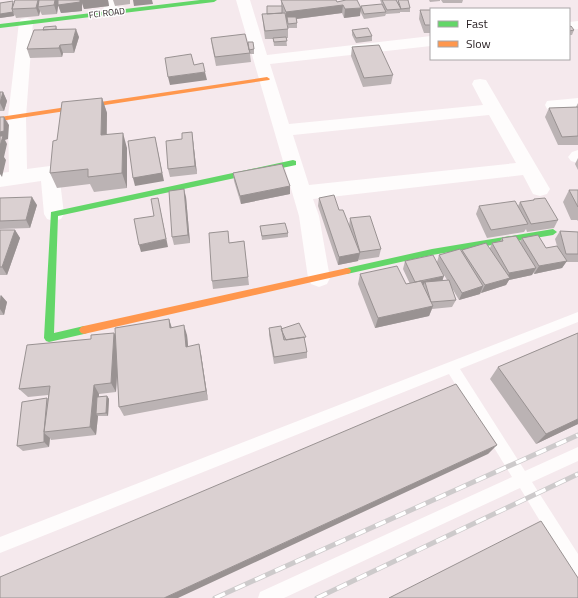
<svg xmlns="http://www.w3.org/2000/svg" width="578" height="598" font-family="'Titillium Web',sans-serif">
<rect width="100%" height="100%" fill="#f5e9ed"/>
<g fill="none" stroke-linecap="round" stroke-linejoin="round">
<path fill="#fefcfc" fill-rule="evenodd" d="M578,312V322L460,369L525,471L578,447V461L532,482L578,554V576L572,574L520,488L284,598H258L260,592L512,477L449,374L0,553V537Z"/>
<path fill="#fefcfc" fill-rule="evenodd" d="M103,0H117L118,12L116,15L111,16L106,15L104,12Z
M236,0H250L267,55L431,36V46L270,64L289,124L483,105L472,84L474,80L480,79L486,80L550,189L547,194L540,196L533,194L523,175L313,199L319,216L330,278L327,284L319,287L311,284L308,278L299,216ZM489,115L516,163L309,185L293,135Z
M26,18L31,19L33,22L26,117L27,169L50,166L57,168L59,173L64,214L61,219L54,221L47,219L44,214L41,181L0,187V173L9,172L8,117L19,22L21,19Z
M578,21V29L569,30V22Z
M578,98V108L553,110L547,109L545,105L547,101Z
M578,150V163L571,161L568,157L572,152Z"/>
<path fill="#63d668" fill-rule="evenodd" d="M200,0H217L214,2L0,28V24Z
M293,160L296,161V165L58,216L54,333L84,326L87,327L89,330L87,333L84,334L49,342L46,341L44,338L51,212Z
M553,229L557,232L553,235L432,255L347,274L344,273L343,271L344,269L347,268L432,249Z"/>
<path fill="#ff974d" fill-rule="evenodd" d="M267,77L270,79L269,80L0,121V117Z
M347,268L350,269L351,271L350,273L347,274L84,334L81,333L79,330L81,327L84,326Z"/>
<g stroke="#cdcacb" stroke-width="5">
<path id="rail" d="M215,598L578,435
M317,598L578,474"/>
</g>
<use href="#rail" stroke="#fff" stroke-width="3.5" stroke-dasharray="11" stroke-linecap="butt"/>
</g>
<path fill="#bbb3b4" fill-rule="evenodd" d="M15,0H108L109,6L84,9L82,3V11L61,13L58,4L57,14L42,15L40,11L39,16L16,18L15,15L14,16L0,18L14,3Z
M113,0H130V4L115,6Z
M281,0L337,2L360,7L382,5L380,0H397L398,3V0L410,8V12H400V13L386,14L385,16L364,19L360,11V16L344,18L342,13L297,19V28H288L287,20H286L288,29V38H286L287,46H274L273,39H265L263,23L262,14H267L281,6Z
M429,0H440V1L430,2Z
M441,0H463L462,3H443Z
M420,10H431V33H424L419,19Z
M56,26L57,29L79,37L74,53H63L62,57L30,58L27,49L43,30Z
M569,27L574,30L572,35H569Z
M352,30L372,36V41L356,43L352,35Z
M211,38L248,46L254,49V54H250L251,62L216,66L212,46Z
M352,47L393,75L391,84L363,87L351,56Z
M0,92H3L7,101L4,111H0Z
M102,98L107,113V134L127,148V188L94,192L90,184L57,188L50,173L57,140Z
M578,103V145H558L545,117L549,108L576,107Z
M192,132L197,174L170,177L168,169L182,139Z
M578,158V170L575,164Z
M233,173L290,186V194L241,204L234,181Z
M569,190H578V221L577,220H571L563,202Z
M186,197L190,243L174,245L172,237Z
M0,198L37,205L30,228L0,229Z
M319,198L339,210L349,226L350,218L381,249L379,257L359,260V259L358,261L338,265L318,206Z
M534,199L558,220L554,228L527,232L526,229L524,232L487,238L476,214L479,206H518L520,202L533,201Z
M260,226L288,233V237L262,240Z
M0,230H15L20,238L7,275H0Z
M560,231L578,232V262H566L562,268L534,274L533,272L532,275L509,280L506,285L481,293V292L480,294L459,300L452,288L456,300L452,307L432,309L429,316L375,328L358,284L360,274L406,284H410L403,269L405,261L437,262L439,255L461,251L462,250L490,248L492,243L500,241L502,238L520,242L522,238L546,248L557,246L555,239ZM440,268L447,280H443Z
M244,241L249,285L213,289L212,281L229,243Z
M0,295L7,302L4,315H0Z
M169,319L172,328L187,335L188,346L201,354L208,400L124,416L119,407L117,374L116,392L99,394V397L107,396L109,399L108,416H98L96,435L51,440L50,438L49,447L23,451L17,446L47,398L48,399V395L28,397L19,389L91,339L114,333L116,336Z
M269,328L281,330L305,340H304L307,352V358L274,364L269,335Z
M578,333V424L536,444L490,379L498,367Z"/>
<path fill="#999292" d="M38,0H43L38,7L40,11L39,16L36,8Z
M55,0H59L57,14L54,5Z
M80,0H108L109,6L84,9L82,3V11L61,13L58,5Z
M133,0H152L153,4L134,6Z
M343,5L342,13L288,20L287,17V20H286V12Z
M361,8L360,16L344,18L345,9Z
M13,11L14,16L0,18V14Z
M76,29L79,37L74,53L72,44Z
M60,45L63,53L62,57L59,48Z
M205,72L207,80L170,85L168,77Z
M3,92L7,101L4,111L0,103Z
M102,98L107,113L106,150L101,135Z
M4,117L9,125L8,139L5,140L7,144L4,157L6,160L2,177L0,174V132Z
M192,132L193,140L197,174L195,166Z
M123,133L127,148V188L122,173Z
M155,137L164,181L135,186L133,178Z
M290,186V194L241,204L240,196Z
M184,189L186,197L190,243L188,235Z
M32,197L37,205L30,228L26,220Z
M158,198L168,247L141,252L139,245L166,239Z
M15,230L20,238L7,275L2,267Z
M360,253L358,261L338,265L339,257Z
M567,261L562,268L534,274L539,266Z
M536,268L532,275L509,280L506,285L481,293L485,285L507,279L509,273Z
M444,276L441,284L425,282L422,288L415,283Z
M483,286L480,294L459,300L462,293Z
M1,295L7,302L4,315L0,309V301Z
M433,306L429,316L375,328L378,318Z
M169,319L172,329L170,328Z
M184,325L187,335L189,356L186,347Z
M114,333L119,343L116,392L111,383Z
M199,344L201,354L208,400L206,391Z
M94,385L99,394L98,414H96L98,416L96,435L90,427Z
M107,396L109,399L108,416L106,413Z
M578,419V424L536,444L546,434Z
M44,433L50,438L49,447L44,442Z
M497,445L488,454L178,598H164Z"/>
<path fill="#dad0d1" stroke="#999292" d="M15,0H38L36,8L12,9Z
M39,0H55L54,5L38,7Z
M58,0H80V2L58,5Z
M281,0H336L337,2L346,0H357L361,8L345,9L343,5L286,12Z
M382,0H396L401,9L387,10Z
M398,0H408L410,8L401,9Z
M13,1L12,9L13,12L0,14V3Z
M382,4L386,12L364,14L361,6Z
M267,6H282V13L267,14Z
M420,10H431V25H425Z
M285,13L288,29L265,31L262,14Z
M287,17H296L297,23L288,24Z
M56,26V29L43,30L44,27Z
M571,26L574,30L569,31V27Z
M368,28L372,36L356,38L352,30Z
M76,29L72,44L60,45L59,48L27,49L34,30Z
M245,34L250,53L215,57L211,38Z
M286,37L287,41L274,42L273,38Z
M248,42H253L254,49L249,50Z
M379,45L393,75L364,78L352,47Z
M191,54L194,65L203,63L205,72L168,77L165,58Z
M0,92H3L0,103Z
M102,98L101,135L123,133L122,173L88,177V169L50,173L53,141L57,140L62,102Z
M578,107V136L562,137L549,108Z
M0,117H4V131L0,132Z
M192,132L195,166L168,169L166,141L182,139V133Z
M0,136H3L0,146Z
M155,137L162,173L133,178L128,141Z
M282,164L290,186L240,196L233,173Z
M184,189L188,235L172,237L169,191Z
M569,190H578V207Z
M334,195L339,210H343L360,253L339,257L319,198Z
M32,197L26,220L0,221V198Z
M158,198L166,239L139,245L134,219L154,216L151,199Z
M545,198L558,220L531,224L520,202L534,200V199Z
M515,201L528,224L491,230L479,206Z
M370,216L381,249L360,252L350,218Z
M285,223L288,233L262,236L260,226Z
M0,230H15L2,267H0Z
M228,231L229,243L244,241L248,277L212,281L209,233Z
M560,231L578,232V254H566Z
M538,235L546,248L557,246L567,261L539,266L522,238Z
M516,236L536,268L509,273L492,243L503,241L502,238Z
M486,243L510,278L485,285L462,250Z
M460,249L483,286L462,293L439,255Z
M433,255L444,276L415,282L405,261Z
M397,266L406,284L421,281L433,306L378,318L360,274Z
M449,280L456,300L431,302L425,282Z
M169,319L170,328L184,325L186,347L199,344L206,391L119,407L115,328Z
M299,323L306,337L286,340L281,329Z
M281,326L284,340L304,337L307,352L274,357L269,328Z
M114,333L111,383L94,385L90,427L44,432L50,386L19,389L27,345L91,339V335Z
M578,333V419L546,434L498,367Z
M456,384L497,445L164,598H0V577Z
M107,396L106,413L96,414L97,397Z
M47,398L44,432V442L17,446L22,402Z
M541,521L578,578V598H389Z"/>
<g text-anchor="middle" stroke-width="3" stroke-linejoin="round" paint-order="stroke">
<g font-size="9" fill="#292023" stroke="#fff">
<text transform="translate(107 13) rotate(-7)" y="3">FCI ROAD</text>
</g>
</g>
<rect x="430" y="8" width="140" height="52" fill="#ffffff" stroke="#a9a6a7"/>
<rect x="438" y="21" width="20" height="6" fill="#63d668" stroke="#a9a6a7"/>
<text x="466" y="28" font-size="12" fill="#292023">Fast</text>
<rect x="438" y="41" width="20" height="6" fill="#ff974d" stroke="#a9a6a7"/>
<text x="466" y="48" font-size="12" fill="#292023">Slow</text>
</svg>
